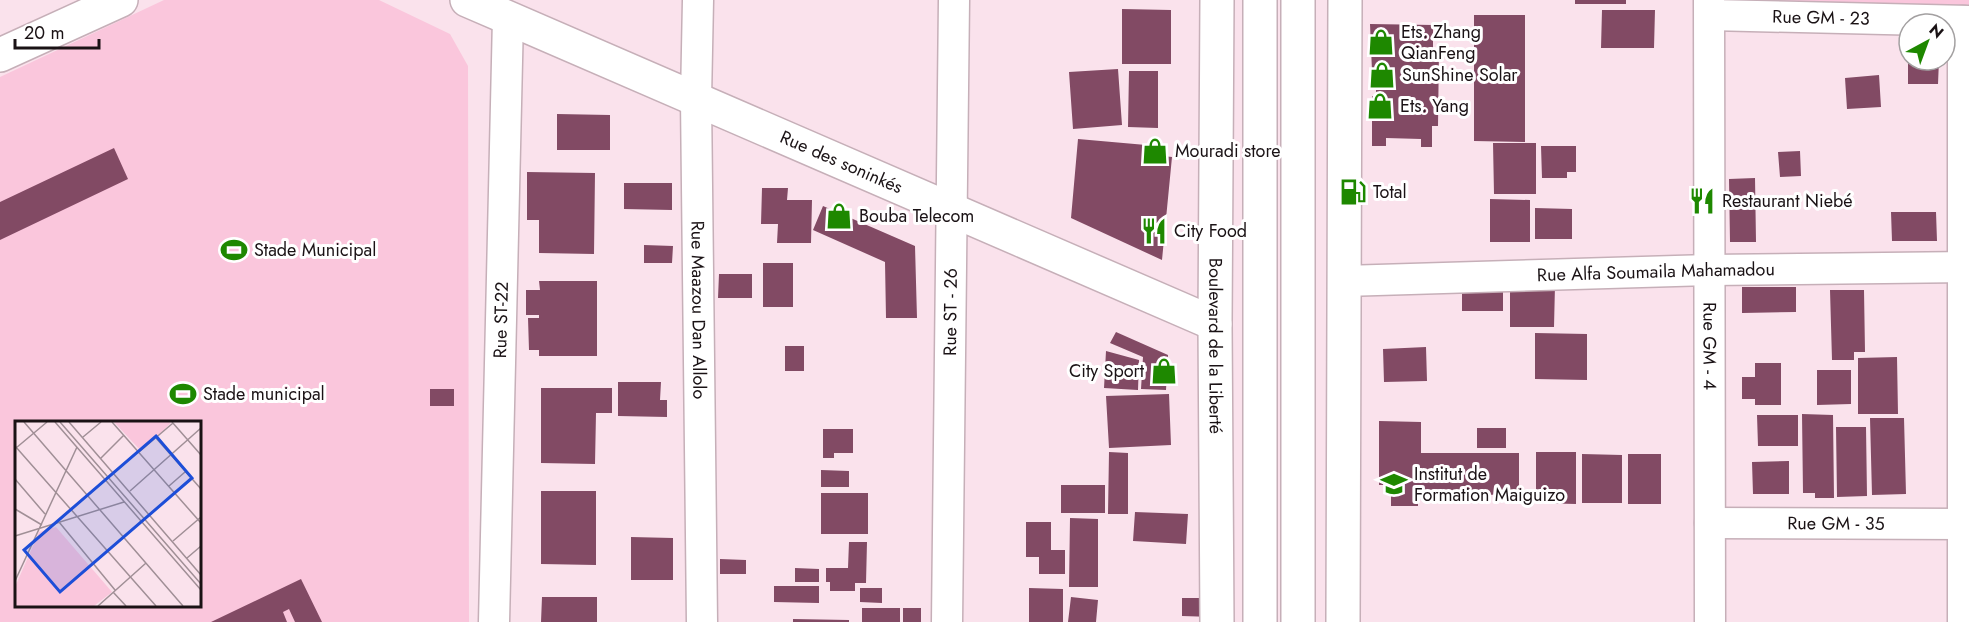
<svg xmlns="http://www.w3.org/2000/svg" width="1969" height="622" font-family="Jost,sans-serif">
<rect width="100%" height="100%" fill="#fae2ec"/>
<path fill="#fac6dc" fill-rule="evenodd" d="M164,0H379L450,34L468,66L469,622H0V77ZM16,422H200V606H16Z
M1734,0H1969V8L1734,12Z"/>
<path fill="#824a64" d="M1575,0H1626V4H1575Z
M1122,9L1171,10V64H1122Z
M1602,10H1655L1654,48H1601Z
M1474,15H1525V142L1474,141Z
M1370,24L1433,25V48H1439L1438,126H1432V147H1421V139L1386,138V146H1372V96H1376V71H1372Z
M1908,60H1939L1938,84H1908Z
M1118,69L1122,125L1073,129L1069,72Z
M1129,71H1158V128L1128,127Z
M1879,75L1881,107L1847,109L1845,78Z
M557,114L610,115V150H557Z
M1078,139L1146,145L1145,154L1172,157L1162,260L1071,218Z
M1493,143H1536V194H1494Z
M1541,146H1576V172H1567V178H1542Z
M114,148L128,179L0,240V202Z
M1800,151L1801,176L1780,177L1778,152Z
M527,172L595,173L594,254L539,253V220H527Z
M1755,178L1756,242H1730L1729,179Z
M624,183H672V210L624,209Z
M762,188H788L787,200H812L811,243H777L778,224H761Z
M1490,199L1530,200V242H1490Z
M823,206L915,246L917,318H886L885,262L813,230Z
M1535,208L1572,209V239H1535Z
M1891,212H1936L1937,241H1892Z
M644,245L673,246L672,263H644Z
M763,263H793V307H763Z
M719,274H752V298H718Z
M1462,279L1503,280V311H1462Z
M539,281H597V356H539V350H529L528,318H539V315H526V290H540Z
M1510,284L1555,285L1554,327H1510Z
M1742,287H1796V312L1742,313Z
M1830,290H1864L1865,352H1854V360H1832Z
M1116,332L1168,355L1166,390L1141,389L1143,357L1110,343Z
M1535,333L1587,334V380L1535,379Z
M785,346H804V371H785Z
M1426,347L1427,381L1384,382L1383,349Z
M1106,351L1139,360L1138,390L1104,388Z
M1897,357L1898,414H1858V358Z
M1755,363H1781V405H1755V399H1742V377H1755Z
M1817,370H1851V404L1817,405Z
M618,382H661L660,400H667V417L618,416Z
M541,388H612V413H596L595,464L541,463Z
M430,389H454V406H430Z
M1169,394L1171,445L1109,448L1106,396Z
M1802,414L1833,415L1834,498H1815V493H1803Z
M1757,415H1798V446H1758Z
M1870,418H1904L1906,494L1872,495Z
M1379,421L1421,422V453H1519V495L1418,494V506H1391V485H1379Z
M1836,427H1866L1867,496L1837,497Z
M1477,428H1506V448H1477Z
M823,429H853V453H834V458H823Z
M1109,452L1128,453V514H1108Z
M1536,452H1576V504L1536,503Z
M1582,454L1622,455V503H1582Z
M1628,454H1661V504H1628Z
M1789,461V494H1753L1752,462Z
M821,470L849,471V487H821Z
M1061,485H1105V513H1061Z
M541,491H596V565L541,564Z
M821,493H868V534H821Z
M1135,512L1188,514L1186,544L1133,541Z
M1070,518L1098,519V587H1069Z
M1026,522H1051V550H1065V574H1039V557H1026Z
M631,537L673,538V580H631Z
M849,542H867L866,583H855V591H830V582H826V568H848Z
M720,559L746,560V574H720Z
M795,568L819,569V582H795Z
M301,579L322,622H295L289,609L283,612L287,622H211Z
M774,586H819V603L774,602Z
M860,588H882V603L860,602Z
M1029,588L1063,589V622H1029Z
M542,597H597V622H541Z
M1071,597L1098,600L1096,622H1068Z
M1182,598H1213V617L1182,616Z
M862,608H900V622H862Z
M903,608H921V622H903Z
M793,619L849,620V622H793Z"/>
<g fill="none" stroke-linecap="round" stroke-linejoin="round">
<g stroke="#c6afb8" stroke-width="33">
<g id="minor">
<path id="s1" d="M698,0L696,99L702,622"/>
<path id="s2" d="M1709,0L1710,622"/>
<path id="s3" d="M1710,15L1969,21"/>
<path id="s4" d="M1344,281L1709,270L1969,267"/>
<path id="s5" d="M1710,523L1962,524"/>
<path id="s6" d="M494,622L508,18"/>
<path id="s7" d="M947,622L954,0"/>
<path d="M1963,622V21"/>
</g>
</g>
<g stroke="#c6afb8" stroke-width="36">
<g id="tertiary">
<path id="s8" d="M467,0L1215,324"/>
<path d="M0,55L121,0"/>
</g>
</g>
<g stroke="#c6afb8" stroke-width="36">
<g id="secondary">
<path id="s9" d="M1217,0L1215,324L1217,622"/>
<path d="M1343,622L1345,0"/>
</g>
</g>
<g stroke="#c6afb8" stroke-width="36">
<path id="trunk" d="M1260,622V0
M1298,622V0"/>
</g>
<use href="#minor" stroke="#fff" stroke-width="30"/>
<use href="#tertiary" stroke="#fff" stroke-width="33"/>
<use href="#secondary" stroke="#fff" stroke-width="33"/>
<use href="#trunk" stroke="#fff" stroke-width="33"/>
</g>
<defs>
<g id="shop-bare" transform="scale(2.07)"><path d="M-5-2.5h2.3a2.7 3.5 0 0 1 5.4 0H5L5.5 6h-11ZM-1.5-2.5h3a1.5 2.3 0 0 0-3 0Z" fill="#1e8800" stroke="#fff" stroke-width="2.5" paint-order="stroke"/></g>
<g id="fuel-bare" transform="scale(2.07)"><path d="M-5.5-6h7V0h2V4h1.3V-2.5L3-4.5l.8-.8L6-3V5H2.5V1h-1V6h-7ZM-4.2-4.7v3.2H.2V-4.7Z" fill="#1e8800" stroke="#fff" stroke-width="2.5" paint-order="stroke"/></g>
<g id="restaurant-bare" transform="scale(2.07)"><path d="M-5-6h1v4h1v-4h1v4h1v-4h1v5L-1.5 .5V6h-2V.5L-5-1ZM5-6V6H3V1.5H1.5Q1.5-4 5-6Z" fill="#1e8800" stroke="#fff" stroke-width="2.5" paint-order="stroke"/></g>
<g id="stadium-bare" transform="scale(2.07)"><path d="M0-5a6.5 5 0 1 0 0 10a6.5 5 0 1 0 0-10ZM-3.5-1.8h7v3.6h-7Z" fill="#1e8800" stroke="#fff" stroke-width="2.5" paint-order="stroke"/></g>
<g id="university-bare" transform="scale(2.07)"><path d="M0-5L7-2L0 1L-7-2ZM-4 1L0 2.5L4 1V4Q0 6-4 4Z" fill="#1e8800" stroke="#fff" stroke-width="2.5" paint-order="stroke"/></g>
</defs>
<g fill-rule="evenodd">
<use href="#shop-bare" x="1381" y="42"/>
<use href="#shop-bare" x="1382" y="75"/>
<use href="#shop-bare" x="1380" y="106"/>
<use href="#shop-bare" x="1155" y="151"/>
<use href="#fuel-bare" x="1353" y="192"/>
<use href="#restaurant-bare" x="1702" y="201"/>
<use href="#shop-bare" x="839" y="216"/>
<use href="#restaurant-bare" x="1154" y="231"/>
<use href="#stadium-bare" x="234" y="250"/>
<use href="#shop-bare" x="1164" y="371"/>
<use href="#stadium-bare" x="183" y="394"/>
<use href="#university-bare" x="1394" y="484"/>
</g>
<g text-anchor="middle" stroke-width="6" stroke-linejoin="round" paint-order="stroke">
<g font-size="18" fill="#1a1215" stroke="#fff">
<text dy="6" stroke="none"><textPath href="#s3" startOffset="111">Rue GM - 23</textPath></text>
<text dy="6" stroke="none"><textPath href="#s8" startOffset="408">Rue des soninkés</textPath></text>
<text dy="6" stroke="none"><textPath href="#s4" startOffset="312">Rue Alfa Soumaila Mahamadou</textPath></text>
<text dy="6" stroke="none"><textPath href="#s1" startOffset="310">Rue Maazou Dan Allolo</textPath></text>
<text dy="6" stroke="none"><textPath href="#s7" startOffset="310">Rue ST - 26</textPath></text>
<text dy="6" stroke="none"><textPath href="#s6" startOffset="302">Rue ST-22</textPath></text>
<text dy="6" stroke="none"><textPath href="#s9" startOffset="346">Boulevard de la Liberté</textPath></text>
<text dy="6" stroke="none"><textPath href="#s2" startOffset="346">Rue GM - 4</textPath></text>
<text dy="6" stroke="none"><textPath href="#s5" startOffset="126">Rue GM - 35</textPath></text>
</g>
<g font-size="18" fill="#1a1215" stroke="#fff" text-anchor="start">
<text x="1401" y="38">Ets. Zhang<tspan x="1401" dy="21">QianFeng</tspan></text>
<text x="1402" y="81">SunShine Solar</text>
<text x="1400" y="112">Ets. Yang</text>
<text x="1175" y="157">Mouradi store</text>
<text x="1373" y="198">Total</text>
<text x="1722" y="207">Restaurant Niebé</text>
<text x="859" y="222">Bouba Telecom</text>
<text x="1174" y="237">City Food</text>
<text x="254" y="256">Stade Municipal</text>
<text x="1144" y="377" text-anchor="end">City Sport</text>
<text x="203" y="400">Stade municipal</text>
<text x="1414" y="480">Institut de<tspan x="1414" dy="21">Formation Maiguizo</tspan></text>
</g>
</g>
<g transform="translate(15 421)">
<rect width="186" height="186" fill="#fae2ec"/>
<path d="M99,1H154L156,2L126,30ZM41,106L97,171L79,185H0V166L24,111Z" fill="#fac6dc"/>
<path fill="none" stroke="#a08f96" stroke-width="1.5" d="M9,1L168,185M40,1L186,169M45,1L186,163M54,1L186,154M97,1L186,102M157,1L186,34M68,16L86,1M141,17L186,68M0,25L141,185M1,27L32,1M124,31L158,2M86,37L109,14M0,58L30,93M154,65L170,51M115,70L186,7M0,88L27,104M44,101L100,169M0,115L109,81M158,120L186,96M172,137L186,125M0,160L62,26M98,171L111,185M83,185L131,142"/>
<path fill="#1d4ed8" fill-opacity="0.15" stroke="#1d4ed8" stroke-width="3" d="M141,15L177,57L45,171L9,129Z"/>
<rect width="186" height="186" fill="none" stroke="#1a1215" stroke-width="3"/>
</g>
<g transform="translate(1927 42) rotate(41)"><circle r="28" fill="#ffffff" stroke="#a3a0a1" stroke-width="1.5"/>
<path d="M0-4.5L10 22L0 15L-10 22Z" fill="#1e8800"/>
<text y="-9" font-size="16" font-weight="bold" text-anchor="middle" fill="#1a1215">N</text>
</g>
<path d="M15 39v9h84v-9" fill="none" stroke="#1a1215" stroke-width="3"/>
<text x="24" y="39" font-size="18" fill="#1a1215" stroke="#ffffff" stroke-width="4.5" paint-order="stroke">20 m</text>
</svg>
